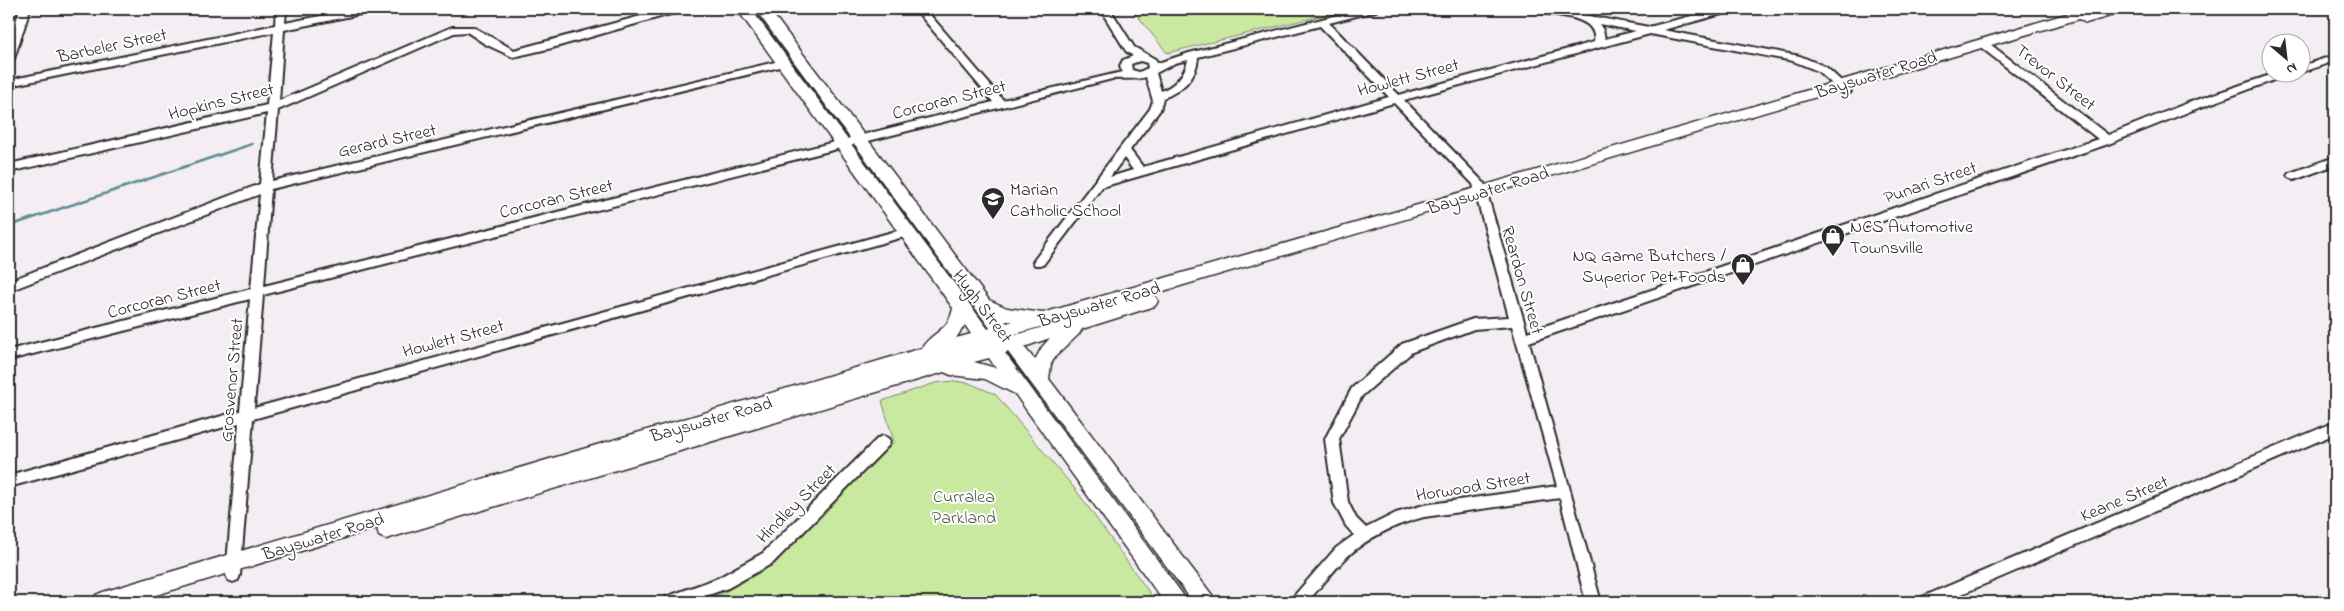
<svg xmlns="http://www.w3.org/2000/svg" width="2344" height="611" font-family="'Indie Flower',sans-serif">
<rect width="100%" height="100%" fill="#f5edf4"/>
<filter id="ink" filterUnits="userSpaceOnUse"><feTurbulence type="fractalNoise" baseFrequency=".02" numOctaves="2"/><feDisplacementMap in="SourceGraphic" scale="10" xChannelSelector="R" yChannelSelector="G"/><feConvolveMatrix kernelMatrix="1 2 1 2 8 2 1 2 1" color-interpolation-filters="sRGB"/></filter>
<g filter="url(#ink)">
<path fill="#c9e8a0" stroke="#7a8a66" d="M1132,9H1349L1167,53Z
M954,381L969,383L995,394L1076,490L1156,602H693L721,594L772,565L894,442L882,401L935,383Z"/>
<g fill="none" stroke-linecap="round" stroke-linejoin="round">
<path stroke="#5c8d92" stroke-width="2.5" d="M9,226L252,144"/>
<g stroke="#2b2b2b" stroke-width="4">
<path id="minor" d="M20,9H30L14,59L9,62V44Z
M276,9H286L285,23L356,9H375L370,12L284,30L279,101L452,27H473L514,50L667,9H682L681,11L552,48L513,57L485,44L467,32L454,33L278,110L272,181L784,60L789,63L784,66L271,189L264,286L993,102L915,9H925L1003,100L1122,72L1120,66L1123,60L1133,56L1126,51L1100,9H1110L1134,47L1155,59L1158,63L1189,53L1361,9H1377L1376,11L1329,23L1399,95L1594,42C1599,15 1555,16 1536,12L1531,9H1551L1649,27L1718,9H1734L1733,11L1663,30L1800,56L1826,67L1850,89L1851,91L1850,93H1842L1818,71L1793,61L1650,34L1404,100L1484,183L1527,332L2098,139L1978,45V41H1986L2108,135L2185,104L2279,72H2296L2193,110L2111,143L1529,342L1601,602H1586L1560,498L1424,517C1396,524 1366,538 1346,558C1332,572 1320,588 1307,602H1291L1293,597L1336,548L1354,535L1346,526L1334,503L1325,439L1352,388L1402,344L1473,319L1509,317L1473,184L1394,103L1102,187L1043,265H1035L1033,262L1035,259L1150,109L1153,101L1146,77C1138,80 1122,78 1112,79L263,295L254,408L907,228L913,232L907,236L253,419L240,575L238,580L233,582L228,580L226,575L239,423L9,487V475L240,411L250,299L9,360V350L251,289L260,194L9,291V281L260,184L267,113L9,172V164L267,105L274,32L9,86V80L275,25ZM1599,24L1636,31L1605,39L1603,30ZM1320,26L1389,97L1143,167L1130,150L1160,110L1163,98C1180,92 1197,78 1198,57ZM1188,60C1185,74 1175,86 1161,91L1156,73L1175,63ZM1140,61L1147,63L1148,68L1139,72L1132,70L1131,64ZM1124,158L1133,170L1110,177ZM1512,326L1557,486L1424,505L1396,513L1366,528L1356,518L1348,502L1339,439L1362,396L1412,352L1474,329Z
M2335,55V61L2302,72V66Z
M2335,157V165L2294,180L2288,176L2290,173Z
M2335,422V434L1943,602H1919L1922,597Z
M883,436L888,438L890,442L888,446L773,563L728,588L689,602H664L666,597L718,578L763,553L878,438Z"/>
</g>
<g stroke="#2b2b2b" stroke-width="4">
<path id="tertiary" d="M9,9H21L19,12L9,14Z"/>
</g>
<g stroke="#2b2b2b" stroke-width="3">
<path id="secondary" d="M737,9H751L988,329L990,328L755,9H769L989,300L1007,308L1043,313L1394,212L2083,9H2126L2124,12L2086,23L2079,19L1150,295L1155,296L1158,301L1155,306L1082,329L1079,334L1055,357L1051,364L1049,379L1212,595L1215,602H1193L1008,352L1005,353L1183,595L1186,602H1164L1015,394L985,379L951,375L944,372L386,539L379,536L377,528L133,602H93L96,595L103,592L922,348C931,332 949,332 953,308ZM1100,310L1016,335L1015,334ZM1005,321H1013L1007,323ZM965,325L971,334L956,338ZM1050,338L1042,347L1035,360L1024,347ZM989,358L996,368L974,362Z"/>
</g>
<use href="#minor" fill="#fff" fill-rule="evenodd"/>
<use href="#tertiary" fill="#fff" fill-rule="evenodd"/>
<use href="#secondary" fill="#fff" fill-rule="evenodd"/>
</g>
</g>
<defs>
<g id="school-pin" transform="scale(1.25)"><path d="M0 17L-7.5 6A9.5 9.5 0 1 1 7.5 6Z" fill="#2b2b2b" stroke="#fff"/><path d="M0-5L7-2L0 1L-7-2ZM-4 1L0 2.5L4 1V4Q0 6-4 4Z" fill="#fff"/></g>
<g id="shop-pin" transform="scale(1.25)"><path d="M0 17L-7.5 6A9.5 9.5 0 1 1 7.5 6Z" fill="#2b2b2b" stroke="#fff"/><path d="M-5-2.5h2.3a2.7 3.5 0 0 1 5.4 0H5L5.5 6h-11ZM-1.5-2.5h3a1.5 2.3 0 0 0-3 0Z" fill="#fff"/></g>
</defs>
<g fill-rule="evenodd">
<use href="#school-pin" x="993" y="199"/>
<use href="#shop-pin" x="1833" y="236"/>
<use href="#shop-pin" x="1743" y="265"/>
</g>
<g text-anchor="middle" stroke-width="4" stroke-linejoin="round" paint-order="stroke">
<g font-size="18" fill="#2b2b2b" stroke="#fff">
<text transform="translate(112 45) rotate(-12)" y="6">Barbeler Street</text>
<text transform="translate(1876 74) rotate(-17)" y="6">Bayswater Road</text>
<text transform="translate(1408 77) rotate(-15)" y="6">Howlett Street</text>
<text transform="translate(2056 77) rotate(38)" y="6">Trevor Street</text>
<text transform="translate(949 99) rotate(-14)" y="6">Corcoran Street</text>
<text transform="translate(221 101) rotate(-14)" y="6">Hopkins Street</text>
<text transform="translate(387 140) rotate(-13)" y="6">Gerard Street</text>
<text transform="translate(1930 182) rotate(-19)" y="6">Punari Street</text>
<text transform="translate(1488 190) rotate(-17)" y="6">Bayswater Road</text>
<text transform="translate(556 198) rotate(-14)" y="6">Corcoran Street</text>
<text transform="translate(1523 280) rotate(74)" y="6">Reardon Street</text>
<text transform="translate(164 298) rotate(-14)" y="6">Corcoran Street</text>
<text transform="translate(1099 304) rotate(-16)" y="6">Bayswater Road</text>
<text transform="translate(983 306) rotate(53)" y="6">Hugh Street</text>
<text transform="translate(453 338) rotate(-15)" y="6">Howlett Street</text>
<text transform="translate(231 380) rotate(-85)" y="6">Grosvenor Street</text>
<text transform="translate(711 419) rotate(-16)" y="6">Bayswater Road</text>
<text transform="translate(1473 486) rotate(-9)" y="6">Horwood Street</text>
<text transform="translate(2124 498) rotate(-23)" y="6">Keane Street</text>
<text transform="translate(796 503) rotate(-45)" y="6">Hindley Street</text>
<text transform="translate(323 536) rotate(-17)" y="6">Bayswater Road</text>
</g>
<g font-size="18" fill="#2b2b2b" stroke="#fff" text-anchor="start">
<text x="1010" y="195">Marian<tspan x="1010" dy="21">Catholic School</tspan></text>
<text x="1850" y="232">NCS Automotive<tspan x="1850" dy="21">Townsville</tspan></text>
<text x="1726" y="261" text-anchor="end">NQ Game Butchers /<tspan x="1726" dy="21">Superior Pet Foods</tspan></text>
</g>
<g font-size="18" fill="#525a48" stroke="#fff">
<text x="964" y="502">Curralea<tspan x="964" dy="21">Parkland</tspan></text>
</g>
</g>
<rect width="2344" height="611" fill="none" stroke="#fff" stroke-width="30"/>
<rect x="15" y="15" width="2314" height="581" fill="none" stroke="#2b2b2b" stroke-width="2" filter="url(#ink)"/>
<g transform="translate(2286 58) rotate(152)"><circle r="24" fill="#ffffff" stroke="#aaaaaa"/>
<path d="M0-4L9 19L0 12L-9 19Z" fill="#2b2b2b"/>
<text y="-8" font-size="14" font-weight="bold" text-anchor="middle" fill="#2b2b2b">N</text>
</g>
</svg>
